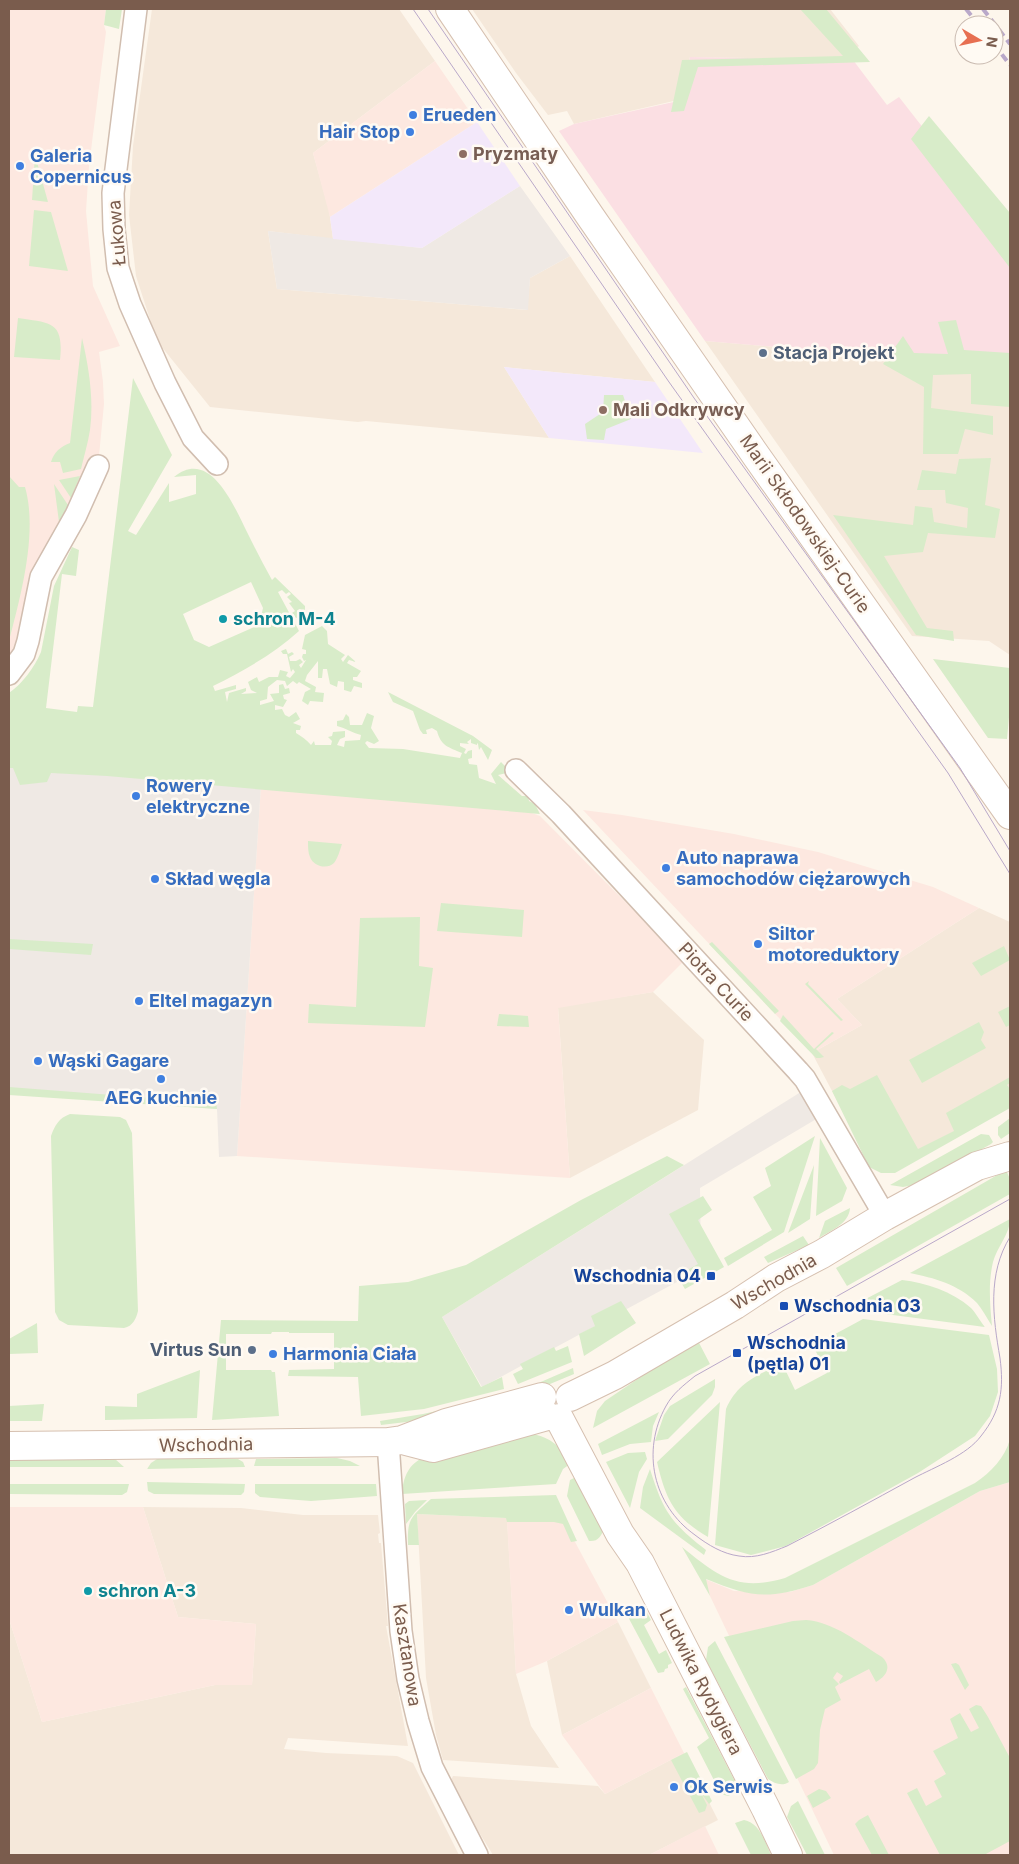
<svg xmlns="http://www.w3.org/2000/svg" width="1019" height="1864" font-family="Inter,sans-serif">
<rect width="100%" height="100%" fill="#fdf6ec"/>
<path fill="#f5e8da" d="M152,9H399L435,61L313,153L329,210L333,239L268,231L277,289L527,310L530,278L570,256L655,382L504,367L549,438L366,421L358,422L210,407L157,341L136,276L129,215L133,146Z
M472,9H830L859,46L848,54L853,60L690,57L678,100L574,124L567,111L548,115L516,73Z
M705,341L1010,367V655L989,641L912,636Z
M979,908L1010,922V1105L892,1170L870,1163L812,1053L862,1025L837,999Z
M653,992L704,1040L698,1110L570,1178L558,1007Z
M143,1507L241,1508L303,1515H378L380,1533L378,1534L379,1543H381L382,1555L388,1626H386L408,1746L288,1738L284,1749L326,1753L397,1756L413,1763L459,1855H9V1619L42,1722L215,1685H252L256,1624L178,1617Z
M417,1514L507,1518L516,1674L531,1726L559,1768L443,1760L436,1735L426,1678Z
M618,1622L651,1688L562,1735L547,1661Z
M684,1753L718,1820L649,1855H493L477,1829L451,1780L453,1776L598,1786L605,1794Z"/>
<path fill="#fde8e0" d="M9,9H106L104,25L106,32L89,166L86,211L93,286L120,346L99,352L103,382L104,404L98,466L9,674Z
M435,61L477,122L330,217L313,153Z
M261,785L521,809L540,816L684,961L653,992L558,1008L570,1178L237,1156Z
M583,810L622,815L734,834L818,852L933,887L979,908L837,999L862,1025L812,1053Z
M1010,1482V1855H834L710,1596L705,1579L734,1591L790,1592L813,1585L980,1491Z
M9,1507H143L178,1617L256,1624L252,1685H215L42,1722L9,1619Z
M560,1514L618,1622L547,1661L516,1674L507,1522Z
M651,1688L684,1753L605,1794L562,1735Z
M705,1826L719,1855H649L651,1854Z"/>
<path fill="#efe9e4" d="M520,186L570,256L530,278L528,310L277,289L268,231L422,248Z
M9,764L261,785L237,1156L219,1157L217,1109L9,1092Z
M804,1090L818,1118L700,1188L701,1269L482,1387L442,1317Z"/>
<path fill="#f3e8fa" d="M477,122L520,186L422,248L333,239L330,217Z
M504,367L655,382L703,453L549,438Z"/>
<path fill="#fbdfe3" d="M690,57L853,60L887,105L899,97L1010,239V367L705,341L559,131L574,124L678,101Z"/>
<path fill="#d8ecc9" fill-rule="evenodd" d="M106,9H122L119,29L104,25Z
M800,9H826L870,62L698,67L684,111L671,112L682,60L843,56Z
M929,116L1010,213V268L911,139Z
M35,155L48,202L32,200Z
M34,210L51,212L68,271L29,266Z
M18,318C51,323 64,321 60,360L14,357Z
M956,320L964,350L1010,353V407L971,404V374L933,375L931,408L993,416V435L965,429L958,454H923L924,387L883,364L903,336L914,353L948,354L938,322Z
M82,338C89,368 94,399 90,430C88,443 84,456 81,469L63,473L60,462H51C54,452 60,447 70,443Z
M133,378L172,455L128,531L136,535L169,483V502L196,494V475L174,477C210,447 234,506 247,532C255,548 263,564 272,580L275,577L305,606V614L300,609L297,611L300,617L296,618L292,613L295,611L289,603L292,602L287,597L291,594L289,592L286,594L282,590L278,592L299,631C274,654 243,671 213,686L215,691L236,685V689L225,692L227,702L229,693L246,688V691L241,694L257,693L251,690L248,682L257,677L259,682L269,677H278L280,670L288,672L286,676L290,678L295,672L293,669L291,672L287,654H283L281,651L286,649L288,654L292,652L294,654L289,657L290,661H296L300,659L303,662L299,665L301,668L306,660L304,661L302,657L303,654H306V650L302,649L305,635L322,626L327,631L328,644L345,655L341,659L343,662L348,655L356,662L349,660L347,663L361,671L357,677H353V680L362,683V688L354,686L351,692L344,690V682L338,681L337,687L330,684L327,669H323L322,678H318V661L307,675L305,681L316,687L315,692L324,693L323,702L310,701L308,705L302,701L305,692L311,689L299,682L297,684L293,681L287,686L285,681L277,680L268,687L267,699L260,701V705L274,701L270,694L279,693V685L283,684L285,689L289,688L290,693L283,695L284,699L287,700L283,707L275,705V710L282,709L285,715L289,717L296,712L300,719L293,723L301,726L300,730H296V733C301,736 307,740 311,745L314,741L315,745H331L332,741L328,737L332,736L333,732L345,731V737L340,739L337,745L344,747L345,741L360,740L361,735C352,733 346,728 337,726V721L343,720L346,714L349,717L350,725H362L367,713L374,716L371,728L379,741L374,744L367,741L365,743L369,748L403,749L460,758L462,753C448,747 441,746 437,731L432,728L426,730L427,734H423L420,730L413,711L393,702L388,692L473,736L492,750L488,760L481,747L479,750L478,744L477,743V745L471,743V739L467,742L469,744L460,743V746L466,749L464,753L466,754L468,751L472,750V758L468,759L469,764L477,765L479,778L496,784L491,774L501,762L511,772L498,775L522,796H528L529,801L535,804L540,814L107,776L51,773L47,782L20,785L13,768H9V693C23,683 34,668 41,652L54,586L72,547L79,550L76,576L62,574L46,708L77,712L78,706L93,707ZM251,582L263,608L259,625L209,647L194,640L183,614Z
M604,395H623L631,419L606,429L604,440L587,439L585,424L603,412Z
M991,458L985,505L1000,509L995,538L928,533L923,552L884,556L927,628L953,631L954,641L916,635L833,515L913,525L915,506L932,508L934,522L967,528L968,508L946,503L945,490H917L922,470L956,474L959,459Z
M9,476L19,487H25C38,532 21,595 9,641Z
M80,476L71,498L59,480Z
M54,484L68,505L59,522Z
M933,659L1010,668V706L1007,739L988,738Z
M308,841L342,844C340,850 338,858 334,863C327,870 313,866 310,857C308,853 308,847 308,841Z
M441,903L524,910L522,937L437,931Z
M420,917L419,966L433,968L425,1027L308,1023L309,1004L356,1007L360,918Z
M9,939L93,944L91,955L9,949Z
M712,942L779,1011L775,1014L709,944Z
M1004,946L1010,960L981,976L972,963Z
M809,981L808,984L843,1020L841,1021L805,984Z
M1010,1006V1025L1006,1027L998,1012Z
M499,1014L528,1016L529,1027L497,1026Z
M783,1015L814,1049L832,1032L834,1033L816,1049L824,1057L820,1058H816L780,1021Z
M979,1022L984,1032L981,1040L986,1048L922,1083L909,1060Z
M877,1075L918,1149L954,1131L946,1113L1010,1077V1083L1007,1085L1010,1089V1108L895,1173H881L869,1167L832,1091L842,1085L850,1089Z
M9,1087L203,1102L216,1100L217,1109L9,1095Z
M70,1114L120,1117L126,1120L132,1133L138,1311C136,1319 133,1326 124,1328L68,1325L59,1320L55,1312L51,1136C55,1125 59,1118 70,1114Z
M1010,1118V1133L1001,1139L998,1135V1127Z
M981,1134L989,1135L993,1142L991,1144L919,1184L903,1187L890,1185Z
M815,1136L784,1232L728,1266L724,1258L772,1230L753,1197L771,1186L765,1168Z
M820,1138L847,1188L842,1201L816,1216Z
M667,1156L684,1165L442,1317L481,1387L502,1377L504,1389L424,1409L361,1416L358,1377L288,1376L289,1370L334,1369V1333H289V1332H272L271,1334H226V1370H271L272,1372H275L279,1416L212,1420L221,1320L358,1321L359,1286L408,1282L466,1265L581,1200Z
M814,1165L810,1219L788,1233Z
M1006,1170L1010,1179V1194L847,1286L836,1268Z
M703,1196L712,1210L698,1220L724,1267L685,1289L677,1276L698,1264L669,1214Z
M850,1208C849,1224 831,1230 819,1238L825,1221Z
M1010,1219C1010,1234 997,1247 993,1262C988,1283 990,1305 992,1326C987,1318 982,1309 977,1303C958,1284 934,1278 910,1273Z
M803,1236L809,1245L768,1263L764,1257Z
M902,1280C926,1283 952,1291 971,1308C976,1313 980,1321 985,1327L862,1311L858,1303Z
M621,1301L636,1323L584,1356L579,1334L595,1326L591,1316Z
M863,1319L989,1335L997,1369L998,1392L990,1416L975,1436L918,1473L786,1546L751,1555L715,1545L726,1409C738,1382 757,1376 782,1363L795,1390L827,1373L813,1346Z
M37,1323L38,1353L9,1354V1339Z
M697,1339L710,1364L593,1428L597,1411L605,1401Z
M568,1346L572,1362L518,1384L513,1374L523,1369L520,1364L554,1347L556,1351Z
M573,1368L574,1374L526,1394L520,1391Z
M200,1370L197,1418L105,1420V1406L137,1407V1394Z
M715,1379V1387L712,1395L668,1439L655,1441L664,1415L670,1406Z
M508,1395L423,1420L381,1425L380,1421L423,1414Z
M720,1402L708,1537C674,1517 666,1500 657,1462Z
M44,1404L42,1421H9V1406Z
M659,1412L653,1426L651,1442L630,1444L602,1455L598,1444Z
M534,1434C555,1440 559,1446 570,1464L563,1469L556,1484L402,1494C403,1477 409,1463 425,1457Z
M1010,1439V1482L980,1491L813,1585C766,1600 751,1597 706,1579L710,1596L682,1547C718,1576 737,1592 785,1578L975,1483C991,1472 1005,1458 1010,1439Z
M645,1452L647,1459L639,1472L630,1508L606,1462L628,1453Z
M337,1458L350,1461L360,1466H254L256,1459Z
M9,1459H115L124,1467H9Z
M157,1459H238L243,1462L245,1467L147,1469L151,1463Z
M650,1469C663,1511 671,1523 706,1550L704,1555L640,1508L643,1487Z
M576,1477L604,1529C601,1536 598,1542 589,1541L567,1496L570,1480Z
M147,1482L245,1484L244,1492L241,1495L154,1494L148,1491Z
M9,1484H129L127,1492L122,1495L9,1494Z
M255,1484H376L377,1496L311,1501L260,1497L255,1493Z
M556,1495L577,1541L571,1542L563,1524L554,1522H507L506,1518L417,1514L419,1545H408C407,1518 411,1517 431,1499Z
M427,1500L415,1512L406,1524L405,1504L409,1501Z
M644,1607L651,1620L644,1625L659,1654L666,1650L672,1663L668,1665V1668L665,1669L664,1672L658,1673L627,1615Z
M806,1620C834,1622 859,1643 882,1657C892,1666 887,1676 876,1682L869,1669L840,1684L839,1682L843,1676L837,1672L833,1678L839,1684L835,1687L841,1700L825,1709L820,1730L818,1763L814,1769L796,1779L724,1637L793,1621Z
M715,1641L789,1782C782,1787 774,1783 768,1779L706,1660L708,1647Z
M956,1663L959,1665L969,1685L965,1690L951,1664Z
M686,1687L739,1789L729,1796L724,1795L719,1790L697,1747L709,1738L683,1689Z
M976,1705L981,1706L988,1717L1010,1758V1841L984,1855H940L907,1793L917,1788L926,1806L942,1797L934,1781L946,1774L933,1751L958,1738L950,1719L960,1713L971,1732L979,1728L969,1709Z
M687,1752L712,1801L709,1804L701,1793L707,1805L705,1811L699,1813L671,1760Z
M819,1789L826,1791L831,1798L813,1808L807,1796Z
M798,1801L825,1855H807L787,1817L791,1806Z
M868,1815L889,1855H872L855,1824L859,1820Z
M744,1820C760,1823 765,1842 771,1855H751L735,1823Z"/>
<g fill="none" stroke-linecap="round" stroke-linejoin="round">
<g stroke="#d1beb0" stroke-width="24">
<path id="street" d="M136,9L113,193L114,229L118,268L130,304L165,383L193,438L217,464
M9,674L24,654L28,641L41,577L76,515L98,466
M516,770L561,814L798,1071L805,1079L885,1216
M388,1442L401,1631L408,1679L418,1721L432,1767L477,1855"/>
</g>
<g stroke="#d6c0b0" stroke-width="30">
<path id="secondary" d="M450,9L590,216L757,457L1010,815
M570,1397L615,1375L735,1305L776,1278L822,1254L885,1216L977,1166L1010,1156
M559,1418L620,1534L640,1563L766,1809L788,1855
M406,1441L433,1448L547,1416
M9,1446L388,1442L402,1440L446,1423L542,1397"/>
</g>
<use href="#street" stroke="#fff" stroke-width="21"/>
<use href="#secondary" stroke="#fff" stroke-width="28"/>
<path stroke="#b9a8c9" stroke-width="1" d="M413,9L669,382L948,773L1010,874
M428,9L694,398L960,768L1010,851
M1010,1199L695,1376C684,1385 673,1393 666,1406C641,1451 653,1505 695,1535C708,1545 723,1554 739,1556C756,1559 772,1552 787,1546C830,1524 872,1501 914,1478C935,1467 967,1455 981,1436C1001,1411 1004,1389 1000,1358C993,1318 987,1274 1010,1237"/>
<path stroke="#b9a8c9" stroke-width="4" stroke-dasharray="8 5" stroke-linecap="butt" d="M966,9L979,25
M983,9L1010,44
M994,44L1010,65"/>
</g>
<g fill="#3f7fe0" stroke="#fffaf3" stroke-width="2">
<circle cx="413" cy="115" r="5"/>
<circle cx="410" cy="132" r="5"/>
<circle cx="20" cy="166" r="5"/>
<circle cx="136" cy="796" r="5"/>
<circle cx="666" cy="868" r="5"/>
<circle cx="155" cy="879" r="5"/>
<circle cx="758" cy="944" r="5"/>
<circle cx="139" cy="1001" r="5"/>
<circle cx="38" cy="1061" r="5"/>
<circle cx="161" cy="1079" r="5"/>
<circle cx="273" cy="1354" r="5"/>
<circle cx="569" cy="1610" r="5"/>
<circle cx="674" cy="1787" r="5"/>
</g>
<g fill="#8d6e63" stroke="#fffaf3" stroke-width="2">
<circle cx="463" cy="154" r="5"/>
<circle cx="603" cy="410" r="5"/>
</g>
<g fill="#5c6f8a" stroke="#fffaf3" stroke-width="2">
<circle cx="763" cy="353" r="5"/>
<circle cx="252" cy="1350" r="5"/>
</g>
<g fill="#0f9aa8" stroke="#fffaf3" stroke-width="2">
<circle cx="223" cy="619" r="5"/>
<circle cx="88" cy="1591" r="5"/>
</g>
<g fill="#1a4fb4" stroke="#fffaf3" stroke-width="2">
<rect x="706" y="1271" width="10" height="10" rx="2.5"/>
<rect x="779" y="1301" width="10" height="10" rx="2.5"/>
<rect x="732" y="1348" width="10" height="10" rx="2.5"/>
</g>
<g text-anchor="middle" stroke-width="5" stroke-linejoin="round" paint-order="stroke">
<g font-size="18" font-weight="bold" fill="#366cbe" stroke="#fffaf3" text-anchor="start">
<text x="423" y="121">Erueden</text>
<text x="400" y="138" text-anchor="end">Hair Stop</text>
<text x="30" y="162">Galeria<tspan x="30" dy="21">Copernicus</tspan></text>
<text x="146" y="792">Rowery<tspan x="146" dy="21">elektryczne</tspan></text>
<text x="676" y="864">Auto naprawa<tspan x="676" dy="21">samochodów ciężarowych</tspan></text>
<text x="165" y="885">Skład węgla</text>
<text x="768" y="940">Siltor<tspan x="768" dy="21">motoreduktory</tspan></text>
<text x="149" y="1007">Eltel magazyn</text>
<text x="48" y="1067">Wąski Gagare</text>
<text x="161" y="1104" text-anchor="middle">AEG kuchnie</text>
<text x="283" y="1360">Harmonia Ciała</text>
<text x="579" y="1616">Wulkan</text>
<text x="684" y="1793">Ok Serwis</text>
</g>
<g font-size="18" font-weight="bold" fill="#785e54" stroke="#fffaf3" text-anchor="start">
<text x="473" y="160">Pryzmaty</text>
<text x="613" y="416">Mali Odkrywcy</text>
</g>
<g font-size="18" fill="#7a5c4d" stroke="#fffaf3">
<text transform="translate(117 233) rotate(-95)" y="6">Łukowa</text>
<text transform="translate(805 524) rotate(55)" y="6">Marii Skłodowskiej-Curie</text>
<text transform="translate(716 982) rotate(47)" y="6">Piotra Curie</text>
<text transform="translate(774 1282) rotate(-30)" y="6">Wschodnia</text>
<text transform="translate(206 1445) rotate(-1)" y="6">Wschodnia</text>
<text transform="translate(407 1655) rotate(81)" y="6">Kasztanowa</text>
<text transform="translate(701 1682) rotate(63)" y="6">Ludwika Rydygiera</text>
</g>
<g font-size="18" font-weight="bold" fill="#4e5e75" stroke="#fffaf3" text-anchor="start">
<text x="773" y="359">Stacja Projekt</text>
<text x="242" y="1356" text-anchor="end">Virtus Sun</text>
</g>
<g font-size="18" font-weight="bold" fill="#0d838f" stroke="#fffaf3" text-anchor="start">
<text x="233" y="625">schron M-4</text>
<text x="98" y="1597">schron A-3</text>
</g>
<g font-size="18" font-weight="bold" fill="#164399" stroke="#fffaf3" text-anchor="start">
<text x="701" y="1282" text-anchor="end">Wschodnia 04</text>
<text x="794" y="1312">Wschodnia 03</text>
<text x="747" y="1349">Wschodnia<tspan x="747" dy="21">(pętla) 01</tspan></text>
</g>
</g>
<rect width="1019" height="1864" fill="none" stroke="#7a5c4d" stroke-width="20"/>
<g transform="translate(979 40) rotate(99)"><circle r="24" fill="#fffaf3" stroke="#cabbb1"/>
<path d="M0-4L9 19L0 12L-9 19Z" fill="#e76f51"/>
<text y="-8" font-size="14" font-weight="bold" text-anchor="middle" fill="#7a5c4d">N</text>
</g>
</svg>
